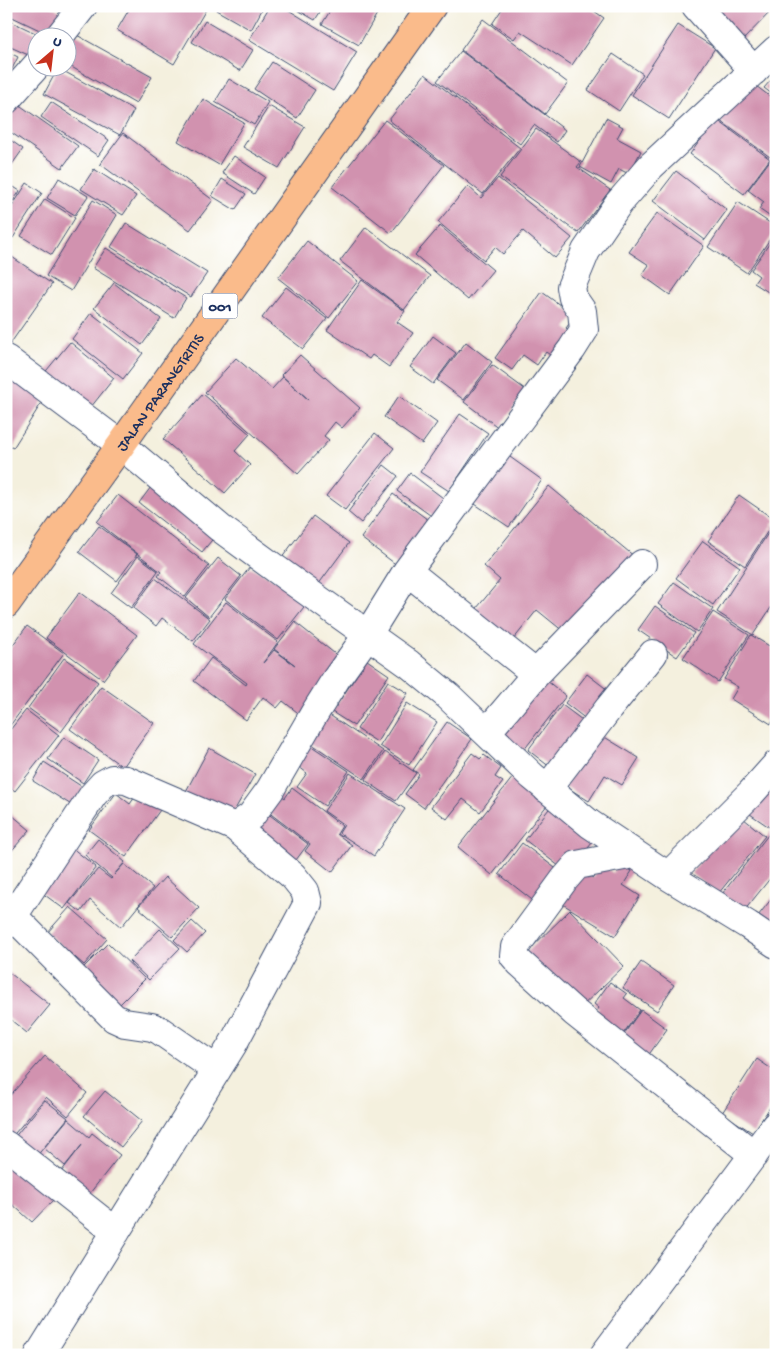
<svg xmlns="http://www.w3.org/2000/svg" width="782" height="1361" font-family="'Gochi Hand',sans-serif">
<rect width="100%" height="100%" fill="#fff"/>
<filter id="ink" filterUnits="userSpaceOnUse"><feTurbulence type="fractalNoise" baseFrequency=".02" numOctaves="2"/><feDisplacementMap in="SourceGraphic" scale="10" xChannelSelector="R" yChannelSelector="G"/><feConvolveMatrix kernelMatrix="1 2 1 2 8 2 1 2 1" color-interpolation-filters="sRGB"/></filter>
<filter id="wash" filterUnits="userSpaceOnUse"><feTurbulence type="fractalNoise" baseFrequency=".0096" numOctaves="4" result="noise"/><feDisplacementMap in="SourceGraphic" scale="20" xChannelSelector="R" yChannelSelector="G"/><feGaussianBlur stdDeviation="1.12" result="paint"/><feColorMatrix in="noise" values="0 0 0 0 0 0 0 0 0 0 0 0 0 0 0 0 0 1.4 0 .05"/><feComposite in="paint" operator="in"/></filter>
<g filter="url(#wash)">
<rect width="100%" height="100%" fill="#f4f0de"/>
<g id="blocks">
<path fill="#d192af" d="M6,6H50L61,12L50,35L6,14Z
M131,6H208L174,64L117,30Z
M218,6H264L251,30L216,10Z
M270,6H282L357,52L333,91L249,40Z
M291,6H324L315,20Z
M333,6H368L378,12L359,45L322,24Z
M504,6H587L604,18L572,65L520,31L514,39L492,24Z
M704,6H776L740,43Z
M6,19L46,38H38V53L35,58L6,45Z
M483,19L568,83L545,114L461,50Z
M205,21L253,50L240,71L192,42Z
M678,25L715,48L669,119L632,95Z
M75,34L152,77L136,104L68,65V46Z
M6,51L18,57L6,81Z
M461,51L565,130L557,142L534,125L520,144L437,81Z
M613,54L643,74L619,111L588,90Z
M272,62L315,90L297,118L254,89Z
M58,68L134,110L120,135L44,94Z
M425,74L520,148L483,194L389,120Z
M776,74V97L764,88Z
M229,79L268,102L254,125L215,102Z
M748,80L776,101V149L770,157L718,119Z
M203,99L244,123L219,165L178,141Z
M51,102L109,140L98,156L41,117Z
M18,104L78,146L62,168L6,129V121Z
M269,106L305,127L279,168L243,147Z
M606,118L623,127L617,138L641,151L629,174L619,169L611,184L580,167Z
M716,119L770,159L744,194L690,154Z
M385,120L444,165L391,233L332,187Z
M536,129L581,162L577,167L610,190L578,233L500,177Z
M123,133L213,200L190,230L100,164Z
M6,137L23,149L6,173Z
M234,156L265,177L254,194L222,173Z
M771,159L776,162V221L759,209L764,202L748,190Z
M94,169L136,196L123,215L81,189Z
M676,171L727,210L705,240L653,201Z
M59,178L88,196L75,215L47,198Z
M498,178L572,238L555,258L523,231L503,254L495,247L484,260L438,222L468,186L481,198Z
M222,179L246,194L235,210L212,196Z
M6,182L20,191L6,211Z
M27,183L42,193L13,238L6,233V216Z
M45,199L75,218L52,255L21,236Z
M93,200L117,215L71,291L46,276Z
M738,202L776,227V230L747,273L708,247Z
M657,213L704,246L670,295L642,275L649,265L629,252Z
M126,223L207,273L191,297L111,247Z
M440,226L493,270L468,300L415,255Z
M366,227L430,276L404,310L340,261Z
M776,234V297L754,283L759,276L751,270Z
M307,241L358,281L329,318L278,278Z
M106,248L186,298L174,318L93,268Z
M6,253L52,284L8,347L6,346Z
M362,280L405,311L397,322L413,333L389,367L372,355L369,359L327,330Z
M114,283L161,319L142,345L94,308Z
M286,287L327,319L303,349L262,318Z
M542,292L575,316L566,328L577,336L558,361L546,352L537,365L523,355L512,370L495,358Z
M91,313L143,353L123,379L72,339Z
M433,336L456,353L433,384L410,367Z
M70,342L114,378L87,412L42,376Z
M466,342L492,362L464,400L437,380Z
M300,355L360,408L342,428L335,422L324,436L329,440L298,474L205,392L236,358L272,389L283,377L309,400L281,375Z
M492,365L526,390L499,428L464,402Z
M6,375L44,399L13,448L6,444Z
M203,394L250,434L235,451L250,465L225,493L163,439Z
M399,396L437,423L422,444L384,417Z
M460,414L488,433L449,491L420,472Z
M375,433L394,448L345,510L326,496Z
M503,452L542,480L509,527L469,500Z
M384,465L398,476L361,523L348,512Z
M410,473L447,501L434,518L397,491Z
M157,479L221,529L202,552L139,503Z
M549,486L635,557L569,636L537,610L509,645L472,614L500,580L484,566Z
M393,494L431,522L398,566L361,538Z
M118,495L209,566L185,597L158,576L161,572L97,522Z
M739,495L775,520L745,566L708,541Z
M313,516L349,543L318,585L281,559Z
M776,521V600L753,635L717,612Z
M99,526L137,554L117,581L79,552Z
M703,541L740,567L713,605L676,578Z
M138,556L158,571L131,608L111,593Z
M218,558L241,576L209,617L186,598Z
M250,567L311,598L278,640L225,599Z
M155,578L210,619L193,641L162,618L156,626L133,608Z
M674,582L713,609L697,632L658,604Z
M80,592L137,635L103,680L46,638Z
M226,602L278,642L263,663L274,650L295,665L274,649L295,622L344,661L302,716L283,701L277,708L263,697L246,720L194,681L211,658L246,685L247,683L194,644Z
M655,606L694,633L677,657L638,630Z
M713,612L749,635L718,682L683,658Z
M27,626L64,653L6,731V654Z
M751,635L776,650V716L771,724L731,699L738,687L724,679Z
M64,658L98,682L61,732L28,708Z
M367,660L389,675L354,726L332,712Z
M587,674L613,694L591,723L565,703Z
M542,677L566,696L523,751L498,731Z
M388,681L408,693L377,742L357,729Z
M101,686L154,723L123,767L70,729Z
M407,703L437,722L409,765L380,746Z
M562,705L590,726L555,771L528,750Z
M26,710L59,735L15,791L6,784V735Z
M328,714L383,751L364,779L309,742Z
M447,722L472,739L424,808L405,794L419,774L413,770Z
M598,733L639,758L622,785L605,775L589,801L565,786Z
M64,737L98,760L83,783L48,759Z
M307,743L349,771L325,806L297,787L307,773L294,763Z
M209,748L255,774L229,820L184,795Z
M385,752L416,773L396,801L365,780Z
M472,753L480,759L484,755L501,768L495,777L503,782L480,812L463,799L447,819L431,807Z
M44,762L84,788L73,806L33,781Z
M350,773L405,809L374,856L339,833L344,825L324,811Z
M513,777L548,804L492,875L458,847Z
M776,778V830L775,831L750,814Z
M292,788L342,826L337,834L352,845L332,872L305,851L310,844L263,808L276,791L285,798Z
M116,793L130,804L137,794L160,810L126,857L89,830Z
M552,805L596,838L568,873L525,840Z
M262,809L308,844L293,864L247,829Z
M6,810L30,830L6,857Z
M738,814L765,836L718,894L691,873Z
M772,830L776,834V871L744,911L722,894Z
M98,839L125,862L114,875L124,864L153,888L121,927L90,900L81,912L69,903L98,869L111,879L112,878L85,855Z
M522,843L559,871L536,903L499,874Z
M71,847L96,867L64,909L38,890Z
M619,863L632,871L623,885L640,896L615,936L556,900L576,867L593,878L601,865L613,873Z
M165,877L199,908L172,937L138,907Z
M776,893V930L758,916Z
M70,907L107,939L84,965L47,933Z
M570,910L624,966L577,1011L523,956Z
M192,921L205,933L187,952L174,940Z
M160,929L180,948L149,980L129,961Z
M108,943L145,979L115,1009L78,973Z
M641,962L674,985L657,1011L623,988Z
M6,970L50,1005L27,1033L6,1016Z
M610,982L627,994L624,998L640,1010L618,1041L590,1021L599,1008L594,1004Z
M641,1010L667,1029L645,1060L619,1041Z
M45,1056L87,1093L68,1116L46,1097L9,1140L6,1137V1100Z
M757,1059L776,1072V1098L753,1133L722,1113Z
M105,1091L142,1121L121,1147L84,1116Z
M45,1100L68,1118L36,1157L13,1139Z
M68,1119L89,1137L92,1133L120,1155L86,1198L58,1176L82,1145L65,1166L44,1148Z
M6,1157L53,1200L32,1222L11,1203L6,1208Z"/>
</g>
</g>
<g filter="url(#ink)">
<use href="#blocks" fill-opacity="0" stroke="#3c4c71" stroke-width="1"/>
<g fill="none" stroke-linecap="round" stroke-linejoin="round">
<g stroke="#3c4c71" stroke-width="30">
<path id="minor" d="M696,6L754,71
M58,38L83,6
M6,100L38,64
M6,359L121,445L220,528L287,577L409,664L448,696L532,776L590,824L668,876L748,925L776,944
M407,571L536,674
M487,732L536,674L642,564
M547,789L609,708L653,654
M634,854L577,865L564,880L515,947L514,956L520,963L574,1012L754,1155
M668,876L751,793L776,765
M13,916L114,1018L125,1023L152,1027L159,1030L217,1070
M6,925L13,916L93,795L103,784L112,779L126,780L235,827L251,816L270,790L314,714L336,679L368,634L407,571L572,349L584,330L582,311L573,298L571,287L586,251L618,204L651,166L776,50
M6,1145L116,1232
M39,1355L233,1044L308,903L305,891L293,876L235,827
M604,1355L776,1125"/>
</g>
<g stroke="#3c4c71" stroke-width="30">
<g id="major">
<path id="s1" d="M6,604L121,445L432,6"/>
</g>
</g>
<use href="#minor" stroke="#fff" stroke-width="28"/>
<use href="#major" stroke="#fabb8b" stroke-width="28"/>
</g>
</g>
<g text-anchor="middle" stroke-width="4" stroke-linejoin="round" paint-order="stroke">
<rect fill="#fff" stroke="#5f6d8e" stroke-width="1" x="202.5" y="293.5" width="35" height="25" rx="4"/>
<g font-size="15" font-weight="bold" fill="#1b2f5e">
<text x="220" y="311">001</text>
</g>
<g font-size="16" fill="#1b2f5e" stroke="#fff">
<text dy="6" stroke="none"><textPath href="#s1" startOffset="262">JALAN PARANGTRITIS</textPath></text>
</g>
</g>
<rect width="782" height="1361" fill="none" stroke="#fff" stroke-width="25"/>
<g transform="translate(52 52) rotate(28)"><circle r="24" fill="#ffffff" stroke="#a4acbf"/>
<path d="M0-4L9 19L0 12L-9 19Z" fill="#c8321e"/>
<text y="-8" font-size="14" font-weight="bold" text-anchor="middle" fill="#1b2f5e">U</text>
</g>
</svg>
